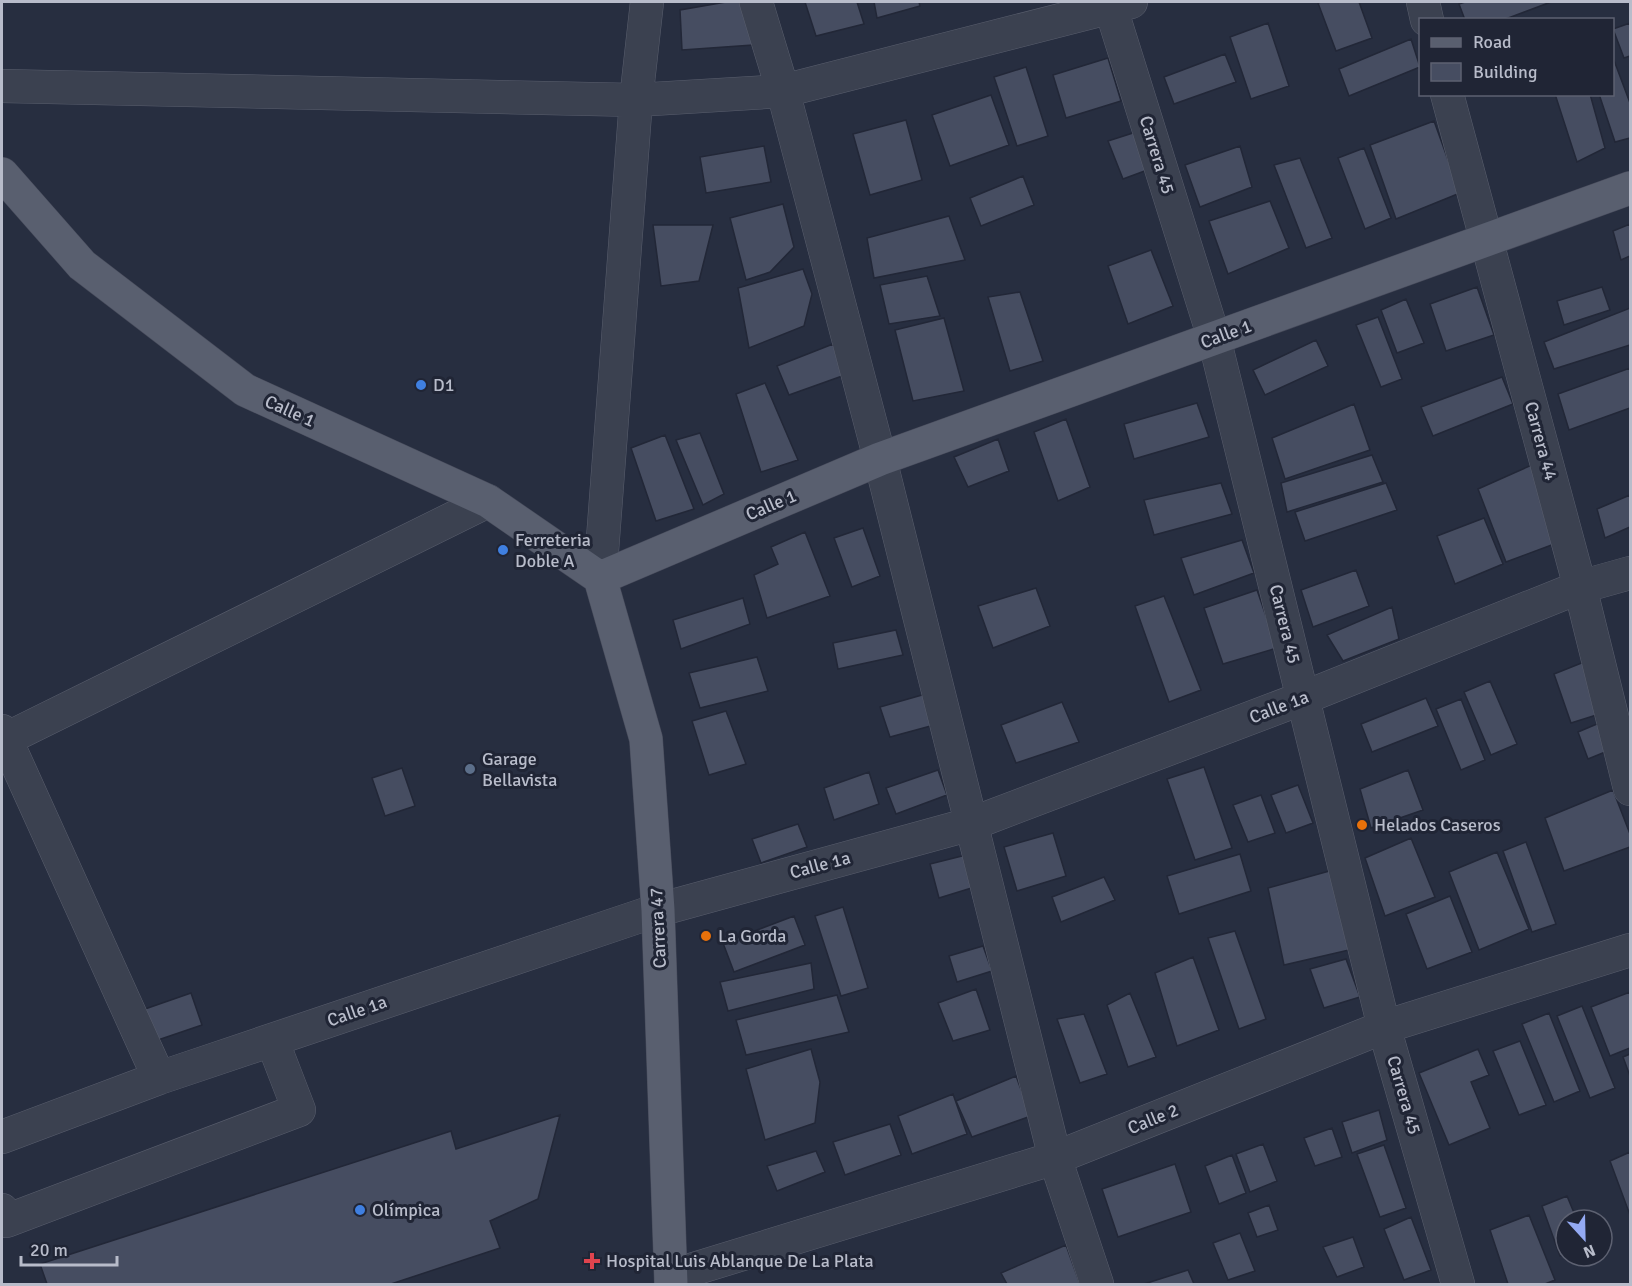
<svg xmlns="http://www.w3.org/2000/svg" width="1632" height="1286" font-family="Signika,sans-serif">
<rect width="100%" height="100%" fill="#272e40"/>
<path fill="#464d61" stroke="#222737" stroke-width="1.5" d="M726,2H744L753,45L682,50L680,10Z
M805,2H857L864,24L816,36Z
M874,2H919L920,6L877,18Z
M1321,2H1359L1372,38L1336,51L1318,3Z
M1465,2H1551L1503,20H1465L1459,4Z
M1268,23L1289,86L1251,99L1230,37Z
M1630,23V56L1624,58L1613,29Z
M1411,39L1420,67L1349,96L1339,69Z
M1225,54L1236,82L1174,104L1164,77Z
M1612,55L1630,103V138L1615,142L1599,94H1612Z
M1108,58L1121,101L1066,118L1053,75Z
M1026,67L1048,136L1017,146L994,77Z
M1555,94H1590L1605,148L1577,162Z
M991,95L1009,145L950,166L932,115Z
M906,120L922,180L870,195L853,134Z
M1434,121L1460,193L1396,219L1370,145Z
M1136,132L1150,169L1123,179L1108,141Z
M764,146L771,182L706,193L700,157Z
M1240,146L1252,187L1200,207L1185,165Z
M1364,148L1391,218L1365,229L1338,158Z
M1300,158L1332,238L1306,248L1274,165Z
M1023,176L1034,205L981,226L970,198Z
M1270,201L1289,248L1228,274L1209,221Z
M783,204L794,247L770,272L746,280L730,218Z
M949,216L965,260L874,278L867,238Z
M1630,224V256L1621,260L1613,231Z
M653,225H713L699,281L661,286Z
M1151,250L1173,306L1128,324L1108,266Z
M803,269L812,294L804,326L749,348L738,288Z
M927,276L940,316L889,324L880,285Z
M1477,287L1494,335L1446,351L1430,304Z
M1602,287L1610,310L1564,325L1557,301Z
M1020,292L1043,361L1010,371L988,297Z
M1406,299L1424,343L1397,353L1381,310Z
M1630,308V345L1554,369L1544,342Z
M1378,317L1402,379L1381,387L1356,325Z
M944,318L964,391L913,401L895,330Z
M1316,340L1328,366L1265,395L1253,370Z
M833,344L845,375L789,395L777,366Z
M1630,368V408L1569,430L1558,394Z
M1502,377L1513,404L1433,436L1421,407Z
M765,383L798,460L761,472L736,394Z
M1197,403L1209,437L1134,459L1124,424Z
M1354,404L1370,450L1285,479L1272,438Z
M1066,419L1090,487L1058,501L1034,432Z
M700,433L724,494L703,505L676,440Z
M665,435L694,509L656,521L631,448Z
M998,439L1009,471L968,487L954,457Z
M1372,455L1383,482L1287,512L1281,483Z
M1534,464L1565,540L1506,562L1478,489Z
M1221,483L1232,514L1154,535L1144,500Z
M1386,483L1397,510L1305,541L1295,512Z
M1630,495V527L1605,538L1597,509Z
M1484,518L1503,564L1455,584L1437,536Z
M863,528L880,576L852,587L834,538Z
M805,532L830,596L767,618L754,575L778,564L771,547Z
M1242,540L1254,573L1194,595L1181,558Z
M1356,570L1369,606L1313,627L1301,590Z
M1036,588L1050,626L993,648L978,606Z
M1257,590L1277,648L1223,664L1204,608Z
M1164,596L1201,690L1169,702L1135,606Z
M743,598L750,624L681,649L673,620Z
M1392,607L1399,639L1343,661L1327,635Z
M896,630L903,655L838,669L833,643Z
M757,657L768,691L700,708L689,673Z
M1589,660L1606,712L1571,723L1554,674Z
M1490,681L1517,744L1491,755L1464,692Z
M929,693L938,724L890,737L880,707Z
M1426,698L1438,726L1372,752L1361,724Z
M1461,699L1485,760L1461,770L1436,709Z
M1062,702L1079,742L1016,763L1001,725Z
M726,711L746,764L709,775L692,721Z
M1604,721L1615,748L1588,759L1578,732Z
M1204,767L1232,848L1195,860L1167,779Z
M402,768L415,806L385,816L372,778Z
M938,770L947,795L896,814L886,788Z
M1408,770L1423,810L1371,828L1360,789Z
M869,772L879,804L834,820L824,788Z
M1298,785L1313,823L1286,833L1271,795Z
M1613,790L1630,834V847L1564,871L1545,818Z
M1261,795L1275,833L1248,842L1233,805Z
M798,824L807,847L761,863L752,839Z
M1053,833L1066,876L1017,891L1004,847Z
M1411,838L1435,897L1385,916L1365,858Z
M1526,842L1556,924L1532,932L1503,851Z
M1497,852L1529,929L1479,950L1449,872Z
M970,854L978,886L939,898L930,864Z
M1240,854L1251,891L1179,914L1167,876Z
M1333,870L1349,950L1284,965L1268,888Z
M1104,877L1115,900L1061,922L1052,897Z
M1450,896L1472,952L1427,969L1406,914Z
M843,907L868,988L841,996L815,916Z
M794,916L805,945L734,972L723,943Z
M1235,931L1266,1019L1239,1029L1208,938Z
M983,946L992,971L957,982L949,956Z
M1193,957L1219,1030L1177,1046L1155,973Z
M1346,959L1360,997L1324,1008L1310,969Z
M811,963L814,989L728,1011L720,982Z
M976,989L990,1030L953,1041L938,1003Z
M1630,992V1048L1610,1056L1591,1007Z
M191,993L202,1025L155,1041L145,1009Z
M1130,993L1156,1057L1128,1067L1107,1005Z
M837,995L849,1032L746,1055L736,1020Z
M1582,1006L1615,1088L1590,1098L1557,1016Z
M1549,1013L1580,1091L1554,1102L1522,1024Z
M1084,1014L1107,1074L1080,1083L1057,1019Z
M1520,1041L1546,1105L1519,1115L1493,1051Z
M811,1049L820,1082L815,1123L765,1140L746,1069Z
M1478,1049L1489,1075L1471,1082L1490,1128L1449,1145L1419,1073Z
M1630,1054V1076L1623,1057Z
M1016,1076L1031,1116L972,1137L956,1101Z
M953,1094L967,1134L912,1154L898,1116Z
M1379,1110L1387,1140L1352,1153L1342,1122Z
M560,1115L538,1199L490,1221L500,1248L391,1284H47L40,1264L451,1131L456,1149Z
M890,1124L901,1155L845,1175L833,1142Z
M1332,1128L1342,1157L1315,1166L1304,1138Z
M1263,1144L1277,1181L1250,1192L1236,1154Z
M1384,1145L1406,1208L1380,1217L1357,1154Z
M816,1151L825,1172L777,1191L767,1166Z
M1630,1152V1215L1610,1161Z
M1232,1155L1246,1193L1219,1204L1205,1166Z
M1175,1164L1191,1212L1118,1237L1102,1189Z
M1567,1196L1577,1220H1566V1253L1560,1256L1542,1206Z
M1269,1205L1278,1230L1257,1237L1248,1213Z
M1529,1215L1555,1280L1545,1284H1508L1490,1230Z
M1411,1217L1431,1270L1404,1280L1384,1229Z
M1240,1233L1255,1271L1228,1280L1213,1243Z
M1353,1237L1364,1267L1337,1277L1323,1247Z
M1066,1245L1080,1284H1007L1001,1273Z
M1188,1270L1194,1284H1144Z"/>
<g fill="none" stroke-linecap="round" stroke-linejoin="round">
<g stroke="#595e6d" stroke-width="34">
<path id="minor" d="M756,2L783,91L880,459L1055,1158L1097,1284
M1109,2L1214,338L1384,1027L1458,1284
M1423,2L1427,20
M2,86L636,100L783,91L1131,2
M1447,94L1580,587L1630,789
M600,578L636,100L647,2
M2,731L159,1078
M2,741L488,501
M2,1137L159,1078L658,910L971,824L1303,698L1580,587L1630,573
M2,1210L6,1221L299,1110L272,1040
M671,1276L1055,1158L1384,1027L1630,950"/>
</g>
<g stroke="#454959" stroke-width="34">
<path id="major" d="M2,174L82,265L245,390L488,501L600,578L880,459L1630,188
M600,578L646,739L658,910L671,1284"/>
</g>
<use href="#minor" stroke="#3b4150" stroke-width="33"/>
<use href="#major" stroke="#595f6f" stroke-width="33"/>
</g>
<g fill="#3f7fe0" stroke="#202535" stroke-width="2">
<circle cx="421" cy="385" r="6"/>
<circle cx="503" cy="550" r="6"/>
<circle cx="360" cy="1210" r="6"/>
</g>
<circle fill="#5c6f8a" stroke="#202535" stroke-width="2" cx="470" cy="769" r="6"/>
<g fill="#e8710a" stroke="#202535" stroke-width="2">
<circle cx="1362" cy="825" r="6"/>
<circle cx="706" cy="936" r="6"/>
</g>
<path fill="#e0444e" stroke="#202535" stroke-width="2" d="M589 1252h6v6h6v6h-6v6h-6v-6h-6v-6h6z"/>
<g text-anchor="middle" stroke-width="6" stroke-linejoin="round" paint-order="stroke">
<g font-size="18" fill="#b8bcca" stroke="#202535">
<text transform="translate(1157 155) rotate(73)" y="6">Carrera 45</text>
<text transform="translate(1226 334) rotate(-20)" y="6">Calle 1</text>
<text transform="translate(290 411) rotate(24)" y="6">Calle 1</text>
<text transform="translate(1541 441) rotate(75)" y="6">Carrera 44</text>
<text transform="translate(771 505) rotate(-23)" y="6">Calle 1</text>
<text transform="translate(1285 624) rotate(76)" y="6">Carrera 45</text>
<text transform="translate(1279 707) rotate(-21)" y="6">Calle 1a</text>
<text transform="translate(820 865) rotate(-15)" y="6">Calle 1a</text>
<text transform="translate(658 928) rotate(-93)" y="6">Carrera 47</text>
<text transform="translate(357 1011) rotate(-19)" y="6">Calle 1a</text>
<text transform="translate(1404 1095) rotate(74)" y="6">Carrera 45</text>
<text transform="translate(1153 1119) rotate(-22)" y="6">Calle 2</text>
</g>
<g font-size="18" fill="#b8bcca" stroke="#202535" text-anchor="start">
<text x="433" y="391">D1</text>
<text x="515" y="546">Ferreteria<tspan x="515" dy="21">Doble A</tspan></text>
<text x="482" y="765">Garage<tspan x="482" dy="21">Bellavista</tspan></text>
<text x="1374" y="831">Helados Caseros</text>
<text x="718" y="942">La Gorda</text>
<text x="372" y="1216">Olímpica</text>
<text x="606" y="1267">Hospital Luis Ablanque De La Plata</text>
</g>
</g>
<rect width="1632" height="1286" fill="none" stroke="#b8bcca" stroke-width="6"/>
<rect x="1419" y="18" width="195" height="78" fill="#202535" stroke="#5d6171" stroke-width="1.5"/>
<rect x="1431" y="38" width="30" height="9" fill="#595f6f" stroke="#5d6171" stroke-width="1.5"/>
<text x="1473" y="48" font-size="18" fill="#b8bcca">Road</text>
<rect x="1431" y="63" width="30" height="18" fill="#464d61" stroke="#5d6171" stroke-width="1.5"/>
<text x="1473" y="78" font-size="18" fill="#b8bcca">Building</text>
<g transform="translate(1584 1238) rotate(158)"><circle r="28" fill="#202535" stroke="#5d6171" stroke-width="1.5"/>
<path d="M0-4.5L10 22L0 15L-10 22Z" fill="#94aaf3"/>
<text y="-9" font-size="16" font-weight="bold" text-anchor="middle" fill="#b8bcca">N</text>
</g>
<path d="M21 1256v9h96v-9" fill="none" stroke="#b8bcca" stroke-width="3"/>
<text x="30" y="1256" font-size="18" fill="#b8bcca" stroke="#202535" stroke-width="4.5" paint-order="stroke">20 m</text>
</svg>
